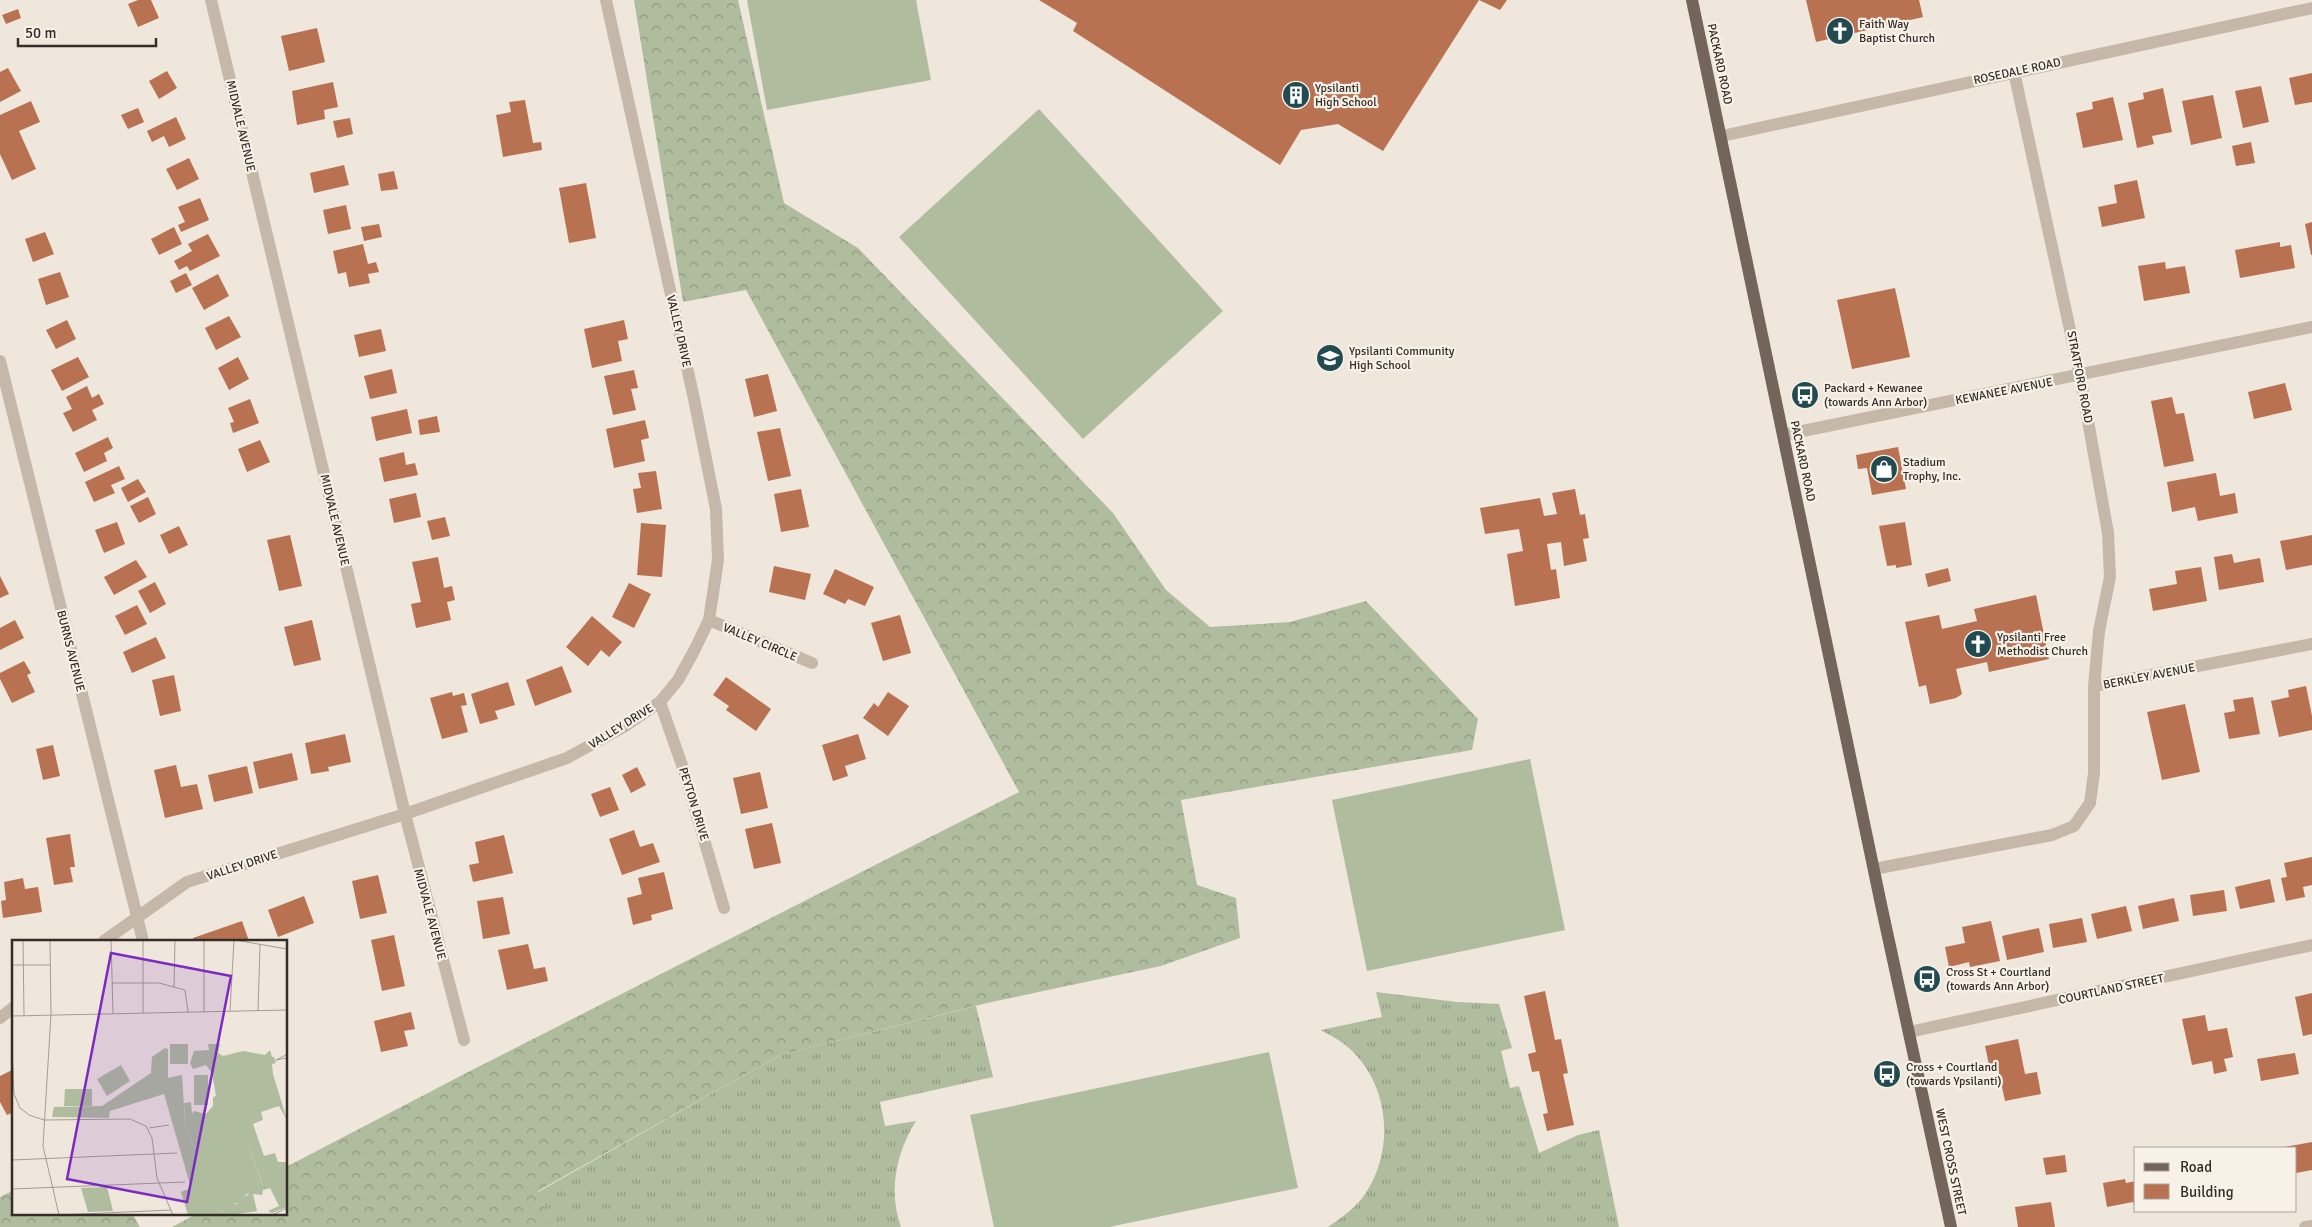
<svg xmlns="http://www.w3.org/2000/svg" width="2312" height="1227" font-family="Signika,sans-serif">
<defs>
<pattern id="grass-tufts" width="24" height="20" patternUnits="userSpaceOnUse" patternTransform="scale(1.25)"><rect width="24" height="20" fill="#b0bc9e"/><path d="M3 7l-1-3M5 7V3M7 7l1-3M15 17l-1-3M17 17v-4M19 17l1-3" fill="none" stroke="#909981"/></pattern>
<pattern id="forest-crowns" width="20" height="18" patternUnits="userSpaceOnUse" patternTransform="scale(1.25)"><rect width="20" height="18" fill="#b0bc9e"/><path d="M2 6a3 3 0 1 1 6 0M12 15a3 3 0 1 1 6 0" fill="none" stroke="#909981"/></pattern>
</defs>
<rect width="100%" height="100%" fill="#efe7dc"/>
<path fill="url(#grass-tufts)" d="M1376,992L1457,1002L1499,1004L1512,1048L1501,1051L1510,1088L1519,1086L1539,1153L1578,1135L1599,1130L1619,1227H1328C1341,1218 1354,1209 1363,1197C1395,1153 1391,1087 1350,1049C1342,1041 1331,1036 1321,1030L1382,1017Z
M976,1006L993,1077L880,1102L885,1126L916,1121C896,1153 888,1191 901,1227H555L538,1192L780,1055Z"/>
<path fill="url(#forest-crowns)" d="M634,0H738L784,203L858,248L1113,513L1166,590L1210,627L1290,622L1366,601L1478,719L1472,750L1181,800L1197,885L1236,898L1240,938L1161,966L987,1003L780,1055L538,1191L555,1227H172L198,1213H286V1167L472,1070L1019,792L746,290L683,302Z
M14,1190V1213H132L140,1227H0V1197Z"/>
<path fill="#b0bc9e" d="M747,0H916L931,80L767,110Z
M1039,109L1223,311L1083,439L899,237Z
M1530,759L1565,930L1367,971L1332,800Z
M1269,1052L1298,1188L1109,1227H994L970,1115Z"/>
<path fill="#b87151" d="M138,0H151L159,18L138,27L128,4Z
M1039,0H1507L1500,10L1479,0L1383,151L1338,124L1301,130L1280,165L1073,31L1077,23Z
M1806,0H1919L1923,17L1816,42Z
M18,9L21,18L6,24L2,15Z
M317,28L325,62L289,71L281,36Z
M8,68L21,91L0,102V72Z
M167,71L177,88L159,99L149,81Z
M2312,73V102L2295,105L2289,78Z
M333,82L338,107L324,110L325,119L297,125L292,91Z
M2261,86L2269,122L2243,128L2235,91Z
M2163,88L2172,132L2152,136L2154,144L2137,148L2128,103L2144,99L2143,93Z
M2213,95L2222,138L2191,145L2182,101Z
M2113,97L2123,140L2083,148L2076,113L2093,109L2092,102Z
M525,100L533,143L541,142L542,150L503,157L496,115L511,112L509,102Z
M31,101L40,122L19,131L36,169L12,180L0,154V115Z
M138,108L144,122L128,129L121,115Z
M176,117L186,139L169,147L164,136L152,142L147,131Z
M350,118L353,134L337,138L333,121Z
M2251,142L2255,163L2236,166L2232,146Z
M189,158L199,179L177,190L166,169Z
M344,165L349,185L314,193L310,173Z
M394,171L398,189L381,191L378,174Z
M2137,180L2145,218L2102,227L2098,207L2117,203L2114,185Z
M586,183L596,238L569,243L559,188Z
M200,198L209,220L181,232L178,225L185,222L178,207Z
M346,205L351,229L328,234L323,210Z
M2312,222V255H2311L2305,224Z
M379,224L382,237L364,241L361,227Z
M174,227L182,244L159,255L151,239Z
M45,232L54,254L33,262L25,239Z
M208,234L220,256L190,271L187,266L179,270L174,261L192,251L188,244Z
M2280,242V247L2291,245L2295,268L2240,278L2235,250Z
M363,244L368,264L376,262L379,272L368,274L370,283L349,287L346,272L338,274L333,251Z
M2165,262L2166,269L2185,266L2190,293L2144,301L2138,266Z
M60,272L69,297L46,305L38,279Z
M186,273L192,285L176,293L170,281Z
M218,274L229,296L204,310L192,288Z
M1895,288L1910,357L1852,369L1837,300Z
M229,316L241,337L216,350L205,328Z
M67,320L76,339L56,349L46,330Z
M624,320L628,339L618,341L622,361L592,368L584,329Z
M381,329L386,351L359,357L354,335Z
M78,357L89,377L62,391L51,370Z
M238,357L249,379L229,390L218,368Z
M392,369L397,393L370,399L364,376Z
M634,370L638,388L631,389L636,410L613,415L604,376Z
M768,374L777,411L754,417L745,379Z
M2285,383L2292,410L2254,419L2248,392Z
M87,386L92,398L99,394L104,404L92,410L97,420L73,432L63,413L72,409L66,397Z
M2172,397L2176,414L2184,413L2194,461L2164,467L2151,401Z
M250,399L259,423L233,433L230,423L234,422L228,408Z
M407,409L412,433L376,441L371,417Z
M437,416L440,432L420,435L418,420Z
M645,420L649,438L641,440L645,461L614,468L606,429Z
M780,428L791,476L768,481L757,432Z
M108,437L113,448L104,453L107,461L84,472L75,453Z
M260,440L270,462L247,472L238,449Z
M1898,447L1906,489L1872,495L1867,468L1858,469L1856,455Z
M404,452L406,465L415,463L418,475L384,482L379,458Z
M119,466L125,479L111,485L115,493L94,502L85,482Z
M656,471L662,509L637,513L633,489L641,488L638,473Z
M2216,473L2220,496L2235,493L2238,513L2198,521L2195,507L2172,512L2167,482Z
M138,479L146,492L128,502L121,488Z
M801,489L809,527L781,532L774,494Z
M1575,489L1580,515L1585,514L1589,538L1583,539L1587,561L1564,566L1561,542L1547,544L1551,570L1556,569L1560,598L1515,606L1507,554L1523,551L1519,529L1485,534L1480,508L1540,498L1544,516L1557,514L1552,493Z
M416,493L421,517L394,523L389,499Z
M148,497L156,514L139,523L130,506Z
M445,517L450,536L432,540L427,521Z
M117,522L125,544L104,553L95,530Z
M1905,522L1912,565L1896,568V565L1887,566L1879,526Z
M641,523L666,525L662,577L637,575Z
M179,526L188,545L169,554L160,535Z
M290,535L302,586L279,591L267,540Z
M2312,535V565L2286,570L2280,541Z
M2232,554L2234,563L2260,558L2264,582L2219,590L2214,557Z
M438,557L444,588L452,586L455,600L447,602L451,620L416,628L411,604L421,602L412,562Z
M136,560L147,577L114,595L104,577Z
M774,566L811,574L805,600L769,592Z
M2201,567L2207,601L2153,611L2149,589L2177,584L2175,571Z
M1948,568L1951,581L1928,587L1925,574Z
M835,569L874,587L865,606L848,599L845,604L823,594Z
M0,576L9,594L0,598Z
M155,582L166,604L150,613L138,591Z
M629,583L651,594L634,628L612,617Z
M2036,595L2049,659L1989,672L1987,662L1956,669L1962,694L1956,698L1930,704L1926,685L1919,687L1905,622L1939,615L1942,629L1977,621L1974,609Z
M137,605L147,624L125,635L115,616Z
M900,615L911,653L883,661L871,623Z
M592,616L622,642L609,657L601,650L588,666L566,647Z
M15,620L24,638L0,650V628Z
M312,620L321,660L294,666L284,627Z
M156,637L166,658L132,673L123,652Z
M24,661L31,673L27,675L35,692L12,703L0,679V673Z
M562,666L572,692L535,706L526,680Z
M174,675L181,711L160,716L152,680Z
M726,677L771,709L756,731L726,710L729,706L713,695Z
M508,682L515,705L495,711L498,719L480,724L471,694Z
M2306,686L2312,716V730L2279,737L2271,701L2289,697L2288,690Z
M452,692L453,696L464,693L467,705L461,706L468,732L442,739L430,698Z
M888,692L909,706L888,736L863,718L874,703L878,707Z
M2253,697L2260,734L2229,739L2224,713L2235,711L2233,700Z
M2185,704L2200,772L2162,780L2147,712Z
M345,734L351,762L328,767L329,771L311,774L305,743Z
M858,734L866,759L845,766L848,776L833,781L822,745Z
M53,745L60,776L43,780L36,749Z
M292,753L298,780L259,789L253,762Z
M176,765L181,787L197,784L203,809L165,818L154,770Z
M247,766L253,793L214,802L208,775Z
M637,767L646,785L631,793L622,775Z
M760,772L768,808L741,814L733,778Z
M610,787L619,810L600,817L591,794Z
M772,823L781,863L754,869L745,829Z
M634,830L640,847L653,843L660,862L622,875L609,839Z
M70,834L75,867H70L73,882L54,885L46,838Z
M504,835L513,873L473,882L469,865L479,863L475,842Z
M2312,857V885L2303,887L2305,897L2286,901L2281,878L2287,877L2284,863Z
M664,872L673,909L651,915L652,920L633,925L627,898L642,894L638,878Z
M378,875L387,913L360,919L352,881Z
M23,878L25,889L38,887L42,912L3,918L1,901L6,900L4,882Z
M2270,879L2275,902L2240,909L2235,887Z
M2224,890L2227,911L2193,916L2190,895Z
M304,896L314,923L278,937L268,910Z
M503,897L510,934L483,939L477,901Z
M2174,898L2179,921L2143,929L2138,906Z
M2126,906L2132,931L2097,939L2091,914Z
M2082,918L2087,942L2053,948L2049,924Z
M242,921L249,941H193V938Z
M1991,921L2000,961L1970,967L1969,962L1949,967L1945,947L1965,943L1962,927Z
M2039,928L2044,952L2007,960L2002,936Z
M394,935L405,986L382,991L371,940Z
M528,944L534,969L545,967L548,981L507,990L498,950Z
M1545,991L1555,1040L1561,1039L1568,1073L1563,1074L1574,1125L1547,1131L1543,1114L1548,1113L1539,1071L1532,1072L1528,1054L1536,1052L1524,996Z
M2312,993V1034L2303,1036L2295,997Z
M411,1012L415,1029L404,1031L408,1046L381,1052L374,1021Z
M2205,1015L2208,1031L2227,1028L2233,1057L2224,1059L2227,1071L2214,1074L2212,1061L2192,1065L2182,1019Z
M2018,1039L2025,1074L2037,1072L2041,1094L2005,1101L1997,1064L1989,1065L1985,1046Z
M2295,1053L2299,1074L2261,1081L2257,1059Z
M14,1069V1112L7,1115L0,1102V1076Z
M2312,1142V1170L2296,1173V1148L2284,1147Z
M2065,1155L2067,1172L2046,1175L2043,1158Z
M2125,1179L2126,1183L2136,1181V1206H2134L2133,1202L2107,1207L2103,1183Z
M2051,1202L2055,1227H2018L2015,1207Z"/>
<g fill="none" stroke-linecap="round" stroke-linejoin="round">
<path stroke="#c6b8a9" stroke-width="12" d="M211,0L405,814L464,1040
M1722,136L2312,8
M0,361L143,941
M1783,435L2312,327
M709,620L812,663
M2094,686L2312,644
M660,702L684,771L724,908
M1874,869L2052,835L2074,826L2090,803L2094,773V686L2099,631L2110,577L2108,533L2080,376L2014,72
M104,941L187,882L405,814L567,758L625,726L660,702L678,680L694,651L709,620L718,560L716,509L694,399L606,0
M0,1018L14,1007
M1909,1032L2312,945
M2305,1227L2312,1226"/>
<path stroke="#74655b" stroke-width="12" d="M1692,0L1882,909L1951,1227"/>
</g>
<defs>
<g id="church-disc" transform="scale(1.4375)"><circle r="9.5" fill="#224a51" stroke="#f7f1e8"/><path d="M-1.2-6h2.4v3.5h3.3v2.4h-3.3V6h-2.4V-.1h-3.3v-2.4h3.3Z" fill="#fff"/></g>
<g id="building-disc" transform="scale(1.4375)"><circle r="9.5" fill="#224a51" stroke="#f7f1e8"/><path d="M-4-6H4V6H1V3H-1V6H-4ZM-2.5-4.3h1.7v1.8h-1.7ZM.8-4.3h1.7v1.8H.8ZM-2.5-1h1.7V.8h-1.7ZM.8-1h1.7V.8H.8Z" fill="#fff"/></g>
<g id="school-disc" transform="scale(1.4375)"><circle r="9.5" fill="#224a51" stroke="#f7f1e8"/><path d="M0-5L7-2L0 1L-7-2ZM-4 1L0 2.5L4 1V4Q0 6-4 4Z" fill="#fff"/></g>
<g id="bus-disc" transform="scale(1.4375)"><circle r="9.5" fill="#224a51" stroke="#f7f1e8"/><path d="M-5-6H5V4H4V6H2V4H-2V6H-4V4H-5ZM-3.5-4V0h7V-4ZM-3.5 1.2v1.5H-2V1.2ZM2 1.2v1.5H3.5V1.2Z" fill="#fff"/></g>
<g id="shop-disc" transform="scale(1.4375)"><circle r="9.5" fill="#224a51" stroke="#f7f1e8"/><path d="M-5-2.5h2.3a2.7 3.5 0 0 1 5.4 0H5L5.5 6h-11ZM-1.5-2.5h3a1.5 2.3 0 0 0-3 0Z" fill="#fff"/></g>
</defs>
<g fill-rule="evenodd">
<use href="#church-disc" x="1840" y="31"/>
<use href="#building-disc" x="1296" y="95"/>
<use href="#school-disc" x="1330" y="358"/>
<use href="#bus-disc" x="1805" y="395"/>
<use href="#shop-disc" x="1884" y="469"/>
<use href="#church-disc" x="1978" y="644"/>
<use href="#bus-disc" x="1927" y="979"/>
<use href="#bus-disc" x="1887" y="1074"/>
</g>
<g text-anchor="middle" stroke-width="4.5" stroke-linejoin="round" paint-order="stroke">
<g font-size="12" fill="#342d28" stroke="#f7f1e8" text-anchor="start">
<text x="1859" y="28">Faith Way<tspan x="1859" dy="14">Baptist Church</tspan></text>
<text x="1315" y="92">Ypsilanti<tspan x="1315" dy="14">High School</tspan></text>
<text x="1349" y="355">Ypsilanti Community<tspan x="1349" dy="14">High School</tspan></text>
<text x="1824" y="392">Packard + Kewanee<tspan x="1824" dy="14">(towards Ann Arbor)</tspan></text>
<text x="1903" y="466">Stadium<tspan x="1903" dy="14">Trophy, Inc.</tspan></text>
<text x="1997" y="641">Ypsilanti Free<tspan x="1997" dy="14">Methodist Church</tspan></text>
<text x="1946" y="976">Cross St + Courtland<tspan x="1946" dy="14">(towards Ann Arbor)</tspan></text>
<text x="1906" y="1071">Cross + Courtland<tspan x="1906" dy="14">(towards Ypsilanti)</tspan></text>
</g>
<g font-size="12" fill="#342d28" stroke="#f7f1e8">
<text transform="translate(1720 64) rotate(78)" y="4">PACKARD ROAD</text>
<text transform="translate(2017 71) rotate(-12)" y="4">ROSEDALE ROAD</text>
<text transform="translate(241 126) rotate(77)" y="4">MIDVALE AVENUE</text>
<text transform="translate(679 331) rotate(77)" y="4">VALLEY DRIVE</text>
<text transform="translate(2080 377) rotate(79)" y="4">STRATFORD ROAD</text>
<text transform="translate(2004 391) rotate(-11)" y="4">KEWANEE AVENUE</text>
<text transform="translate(1803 461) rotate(78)" y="4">PACKARD ROAD</text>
<text transform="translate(335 520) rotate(77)" y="4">MIDVALE AVENUE</text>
<text transform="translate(760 642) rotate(23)" y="4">VALLEY CIRCLE</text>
<text transform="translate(71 651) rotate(76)" y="4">BURNS AVENUE</text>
<text transform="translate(2149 676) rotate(-11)" y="4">BERKLEY AVENUE</text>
<text transform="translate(621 726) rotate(-32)" y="4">VALLEY DRIVE</text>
<text transform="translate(694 804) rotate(73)" y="4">PEYTON DRIVE</text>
<text transform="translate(242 865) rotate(-18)" y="4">VALLEY DRIVE</text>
<text transform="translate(430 914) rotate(75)" y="4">MIDVALE AVENUE</text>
<text transform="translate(2111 989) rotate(-12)" y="4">COURTLAND STREET</text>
<text transform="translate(1951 1162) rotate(78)" y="4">WEST CROSS STREET</text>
</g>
</g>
<g transform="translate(12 940)">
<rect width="275" height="275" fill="#efe7dc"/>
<path d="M196,104H208L206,113L211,116L231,111L253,115L258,110L260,117H262L264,123L260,124L261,134L275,180L267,166L249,172L251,180L241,184L252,216L263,213L266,222H275V267L260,273L256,271L267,266L258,248L251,250L250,255L241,254L245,271L217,275L205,269L213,264H224L250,243L237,206L182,209L173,183L172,163L179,162L180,174L182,171L194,174L201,166V157L204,156L200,133L194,125L181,129L178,123L182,111L197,110Z" fill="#b0bc9e"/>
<path d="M153,108L156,109V138L170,135L173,183L182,209L229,196L237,206L250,244L243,252L234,254L231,261L205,269L217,275H176L169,252L179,248L152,154L98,171L97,178L40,177L42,167L90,166L139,133L140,117ZM95,247L101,271L76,272L69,248Z" fill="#b0bc9e"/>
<path d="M158,104H176V124H158ZM109,125L118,141L95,156L85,139ZM210,127L225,128L236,135L242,157L210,158ZM182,135H196V165H182ZM242,138L253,139L263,152L247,156ZM53,149H80V166H52Z" fill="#b0bc9e"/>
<path fill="none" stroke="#a49d94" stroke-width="1" d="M11,0L12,75M38,0L39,74L31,206L47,275M99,0L101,73M192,0V72M223,0L275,9M275,13V136M0,25H38M100,43H147L173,50L176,72M162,47L163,0M218,71L222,0M246,71L248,5M131,73V0M0,76L275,70M0,107L2,154L8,168L17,175L32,180L118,179L134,186L140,198L145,238L161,275M274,115L264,120L275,118M137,188L157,185M0,220L165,213M0,249L173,242M48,275L159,270M260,275L275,268"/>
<path fill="#7b2cbf" fill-opacity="0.15" stroke="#7b2cbf" stroke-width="2.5" d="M99,13L219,36L175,262L55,239Z"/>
<rect width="275" height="275" fill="none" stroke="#342d28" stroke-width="2.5"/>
</g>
<rect x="2134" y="1147" width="162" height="65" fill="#f7f1e8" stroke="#a9a39b"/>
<rect x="2144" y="1163" width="25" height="8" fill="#74655b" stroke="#a9a39b"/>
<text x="2180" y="1172" font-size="15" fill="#342d28">Road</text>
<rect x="2144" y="1184" width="25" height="15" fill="#b87151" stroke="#a9a39b"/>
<text x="2180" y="1197" font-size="15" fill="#342d28">Building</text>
<path d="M18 38v8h138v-8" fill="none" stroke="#342d28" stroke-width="2.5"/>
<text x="25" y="38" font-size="15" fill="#342d28" stroke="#f7f1e8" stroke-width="4" paint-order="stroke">50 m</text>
</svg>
